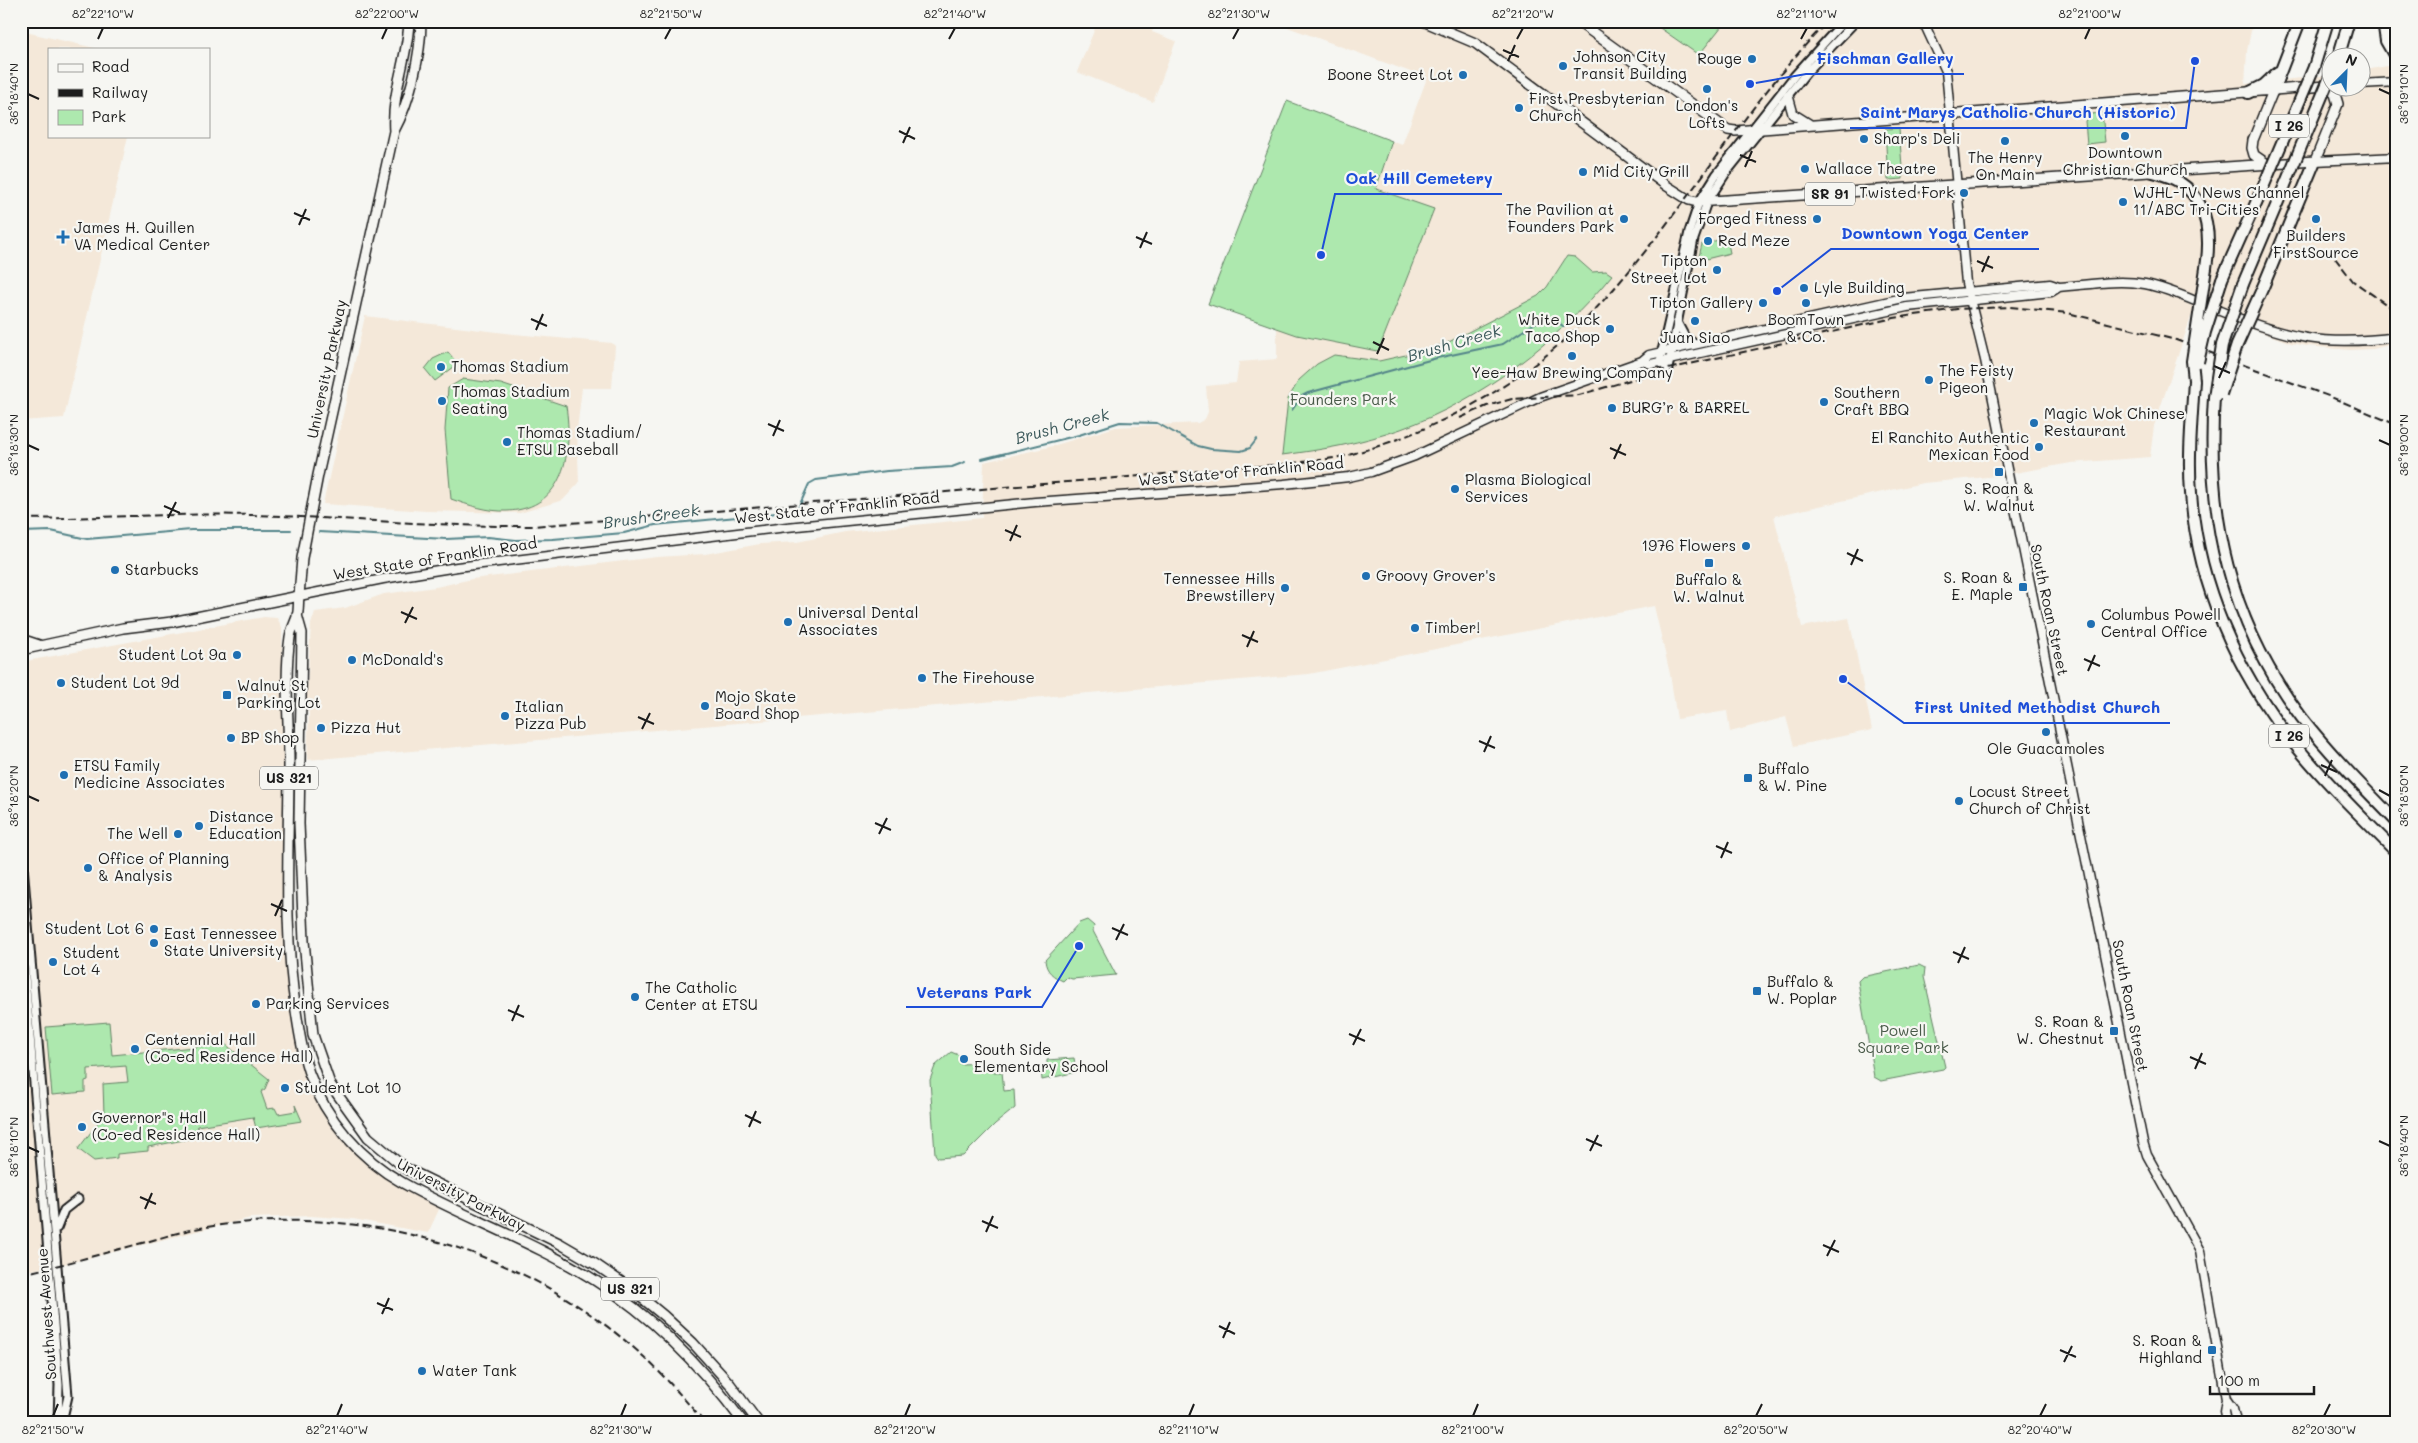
<svg xmlns="http://www.w3.org/2000/svg" width="2418" height="1443" font-family="Mali,sans-serif">
<rect width="100%" height="100%" fill="#f6f6f2"/>
<filter id="ink" filterUnits="userSpaceOnUse"><feTurbulence type="fractalNoise" baseFrequency=".02" numOctaves="2"/><feDisplacementMap in="SourceGraphic" scale="10" xChannelSelector="R" yChannelSelector="G"/><feConvolveMatrix kernelMatrix="1 2 1 2 8 2 1 2 1" color-interpolation-filters="sRGB"/></filter>
<g filter="url(#ink)">
<path fill="#f4e8d9" d="M1098,21H1156L1152,32L1176,41L1153,102L1077,72Z
M1271,21H2253L2247,51L2245,84L2330,75V88H2360L2361,71L2397,64V343L2373,349L2350,350L2307,346L2291,343L2194,308L2154,426L2150,457L2071,463L1998,476L1923,483L1774,516L1802,627L1849,618L1872,730L1794,746L1786,717L1730,732L1727,711L1677,719L1670,674L1654,606L1309,674L307,760L309,712L306,711L308,675L311,624L315,612L345,608L384,594L436,587L472,579L657,557L705,554L760,544L797,542L845,532L982,518L984,462L1049,447L1116,427L1198,423L1205,419L1208,412L1206,386L1236,383L1239,362L1277,359V328L1317,340L1376,189L1392,141L1402,145L1427,78Z
M21,31L99,49H49V136H128L64,418L21,421Z
M365,316L514,334L612,343L615,346L612,388H582L577,430L579,483L563,500L520,513L426,511L323,504Z
M264,617L277,618L282,627L286,973L294,1036L304,1072L363,1154L442,1203L428,1233L353,1219L311,1216L250,1218L69,1263L21,1272V662Z"/>
<path fill="#ade8ae" stroke="#648265" d="M1659,21H1726L1702,51L1706,54L1703,58L1657,26Z
M1287,101L1392,141L1376,189L1434,209L1379,349L1377,351L1297,335L1208,304Z
M2102,113L2105,142L2087,144L2085,121L2091,114Z
M1899,128L1903,179L1888,180L1885,129Z
M1727,238L1730,253L1698,261L1702,244Z
M1567,256L1575,257L1592,272L1606,271L1612,275C1558,341 1482,400 1401,429C1362,443 1322,450 1282,455L1288,399L1299,380L1317,364L1334,355L1379,361L1432,349L1439,345L1441,346L1538,296L1547,287Z
M448,352L458,364L435,381L425,369L433,359Z
M463,379L501,384L566,406C573,451 565,509 507,511C489,512 468,505 451,499L445,430L448,388Z
M1087,920L1094,926L1093,931L1116,975L1072,979L1067,977L1063,981C1054,977 1046,972 1045,960L1079,923Z
M1919,965L1925,968L1924,977L1945,1067L1943,1069L1881,1081L1874,1077L1858,981L1862,977Z
M109,1022L112,1055L225,1044L269,1079L265,1089L261,1092L267,1109L275,1108L278,1114L296,1111L295,1105L302,1121L256,1128L253,1117L197,1126L199,1137L148,1147V1151L117,1154V1158L94,1161L78,1149L104,1115L103,1084L128,1082L126,1066L88,1069V1080L85,1081V1092L52,1095L46,1027Z
M951,1052L961,1056L960,1064L994,1063V1072H1002L1004,1091L1014,1090L1015,1108L995,1124L963,1156L938,1158L935,1154L930,1080L935,1066Z
M1074,1058L1076,1072L1042,1080L1041,1066L1047,1065V1060Z"/>
<g fill="none" stroke-linecap="round" stroke-linejoin="round">
<path stroke="#538489" stroke-width="2" d="M1292,410L1302,396L1308,393L1437,358L1503,344L1544,317L1553,318L1564,327
M982,459L1079,435L1120,422L1157,423L1198,446L1211,449L1241,451L1250,448L1257,439
M21,532L51,531L87,539L191,530H291
M319,532L446,539L488,537L516,540L553,539L624,533L655,525L797,511L809,484L816,480L887,471L952,467L965,462"/>
<g stroke="#1c1c1c" stroke-width="11">
<path id="tertiary" d="M1844,21L1795,75L1716,175L1699,202L1689,232L1662,351L1660,362L1668,369L1694,239L1707,202L1726,173L1806,73L1856,21
M1677,322L1685,337L1695,344
M21,842L68,1396L62,1422
M21,927L59,1385L58,1422
M57,1228L64,1210L78,1199"/>
</g>
<g stroke="#1c1c1c" stroke-width="11">
<path id="secondary" d="M1923,21L1946,71L1966,283L1985,360L2143,1142L2147,1155L2200,1251L2226,1399L2224,1412L2226,1422
M2360,84L2397,82
M2315,161L2397,157
M1642,361L1651,364L1907,307L2051,292L2059,287C2087,285 2117,279 2145,284C2171,289 2196,302 2220,311C2287,338 2324,347 2397,337
M299,596L383,579L457,567L787,527L1035,502L1284,484L1349,477L1371,472L1415,456L1540,397L1642,361L1649,355L1903,298L2050,284L2059,287
M2226,1399L2233,1409L2236,1422"/>
</g>
<g stroke="#1c1c1c" stroke-width="12">
<path id="primary" d="M1423,21L1475,43L1667,186L1689,200L1697,202L2315,161L2338,104L2335,94L2326,86L1735,131L1728,130L1577,21
M1788,96L1793,114L1809,124
M394,131C391,93 408,58 409,21
M2267,164L2254,155L2252,148L2253,140L2273,91
M299,596L302,558L318,475L394,131C410,101 421,55 421,21"/>
</g>
<g stroke="#1c1c1c" stroke-width="12">
<path id="trunk" d="M297,615L302,633L299,824L304,941L313,1035L330,1084L368,1137L405,1168L559,1243L595,1264L630,1288L664,1316L693,1343L730,1384L758,1422
M21,639L39,645
M21,650L123,628L172,622L299,596C298,603 299,610 297,617C295,623 291,630 290,637C284,678 289,722 289,763C289,846 283,929 296,1011C299,1031 302,1053 309,1073C326,1119 360,1159 403,1183C465,1218 535,1242 596,1281C655,1318 702,1367 743,1422"/>
</g>
<g stroke="#1c1c1c" stroke-width="14">
<path id="motorway" d="M2383,21L2386,41L2397,60
M2338,58L2349,21
M2314,67L2328,21
M2273,91L2300,21
M2248,93L2264,85L2278,72
M2150,171C2159,174 2171,176 2179,182C2209,201 2211,236 2206,268
M2222,279L2264,185
M2243,284L2285,185
M2263,287L2315,161
M2194,380C2192,418 2188,455 2191,493C2197,583 2237,673 2293,742C2325,782 2362,817 2397,853
M2214,397C2206,515 2229,622 2302,718C2331,755 2364,788 2397,822"/>
</g>
<use href="#tertiary" stroke="#f6f6f2" stroke-width="7"/>
<use href="#secondary" stroke="#f6f6f2" stroke-width="8"/>
<use href="#primary" stroke="#f6f6f2" stroke-width="9"/>
<use href="#trunk" stroke="#f6f6f2" stroke-width="9"/>
<use href="#motorway" stroke="#f6f6f2" stroke-width="10"/>
<path stroke="#1c1c1c" stroke-width="2" stroke-dasharray="8 4" stroke-linecap="butt" d="M2335,258L2353,281L2397,312
M1460,418L1487,406L1512,399L1579,395L1668,369L1894,318L1957,309L2010,307L2068,313L2176,340L2331,397L2397,425
M21,519C99,518 175,513 253,515C347,518 440,527 534,526L1285,464C1308,461 1331,460 1352,454C1439,430 1522,384 1585,320C1675,228 1738,113 1828,21
M21,1274C63,1265 104,1253 146,1242C164,1237 182,1231 200,1228C353,1203 509,1243 628,1343C656,1366 680,1394 704,1422"/>
<g stroke="#1c1c1c" stroke-width="14" stroke-linecap="butt">
<path id="motorway-bridge" d="M2264,185L2314,67
M2285,185L2330,77
M2198,362L2205,332L2222,279
M2194,380L2192,361L2206,268
M2221,394L2237,345L2263,287
M2214,397L2222,345L2243,284"/>
</g>
<use href="#motorway-bridge" stroke="#f6f6f2" stroke-width="10"/>
</g>
</g>
<path fill="none" stroke="#1c1c1c" stroke-width="2" d="M98,39L103,28M382,39L387,28M665,39L671,28M949,39L955,28M1233,39L1239,28M1517,39L1523,28M1801,39L1807,28M2085,39L2090,28M1503,50L1519,57M1508,61L1515,45M2379,89L2390,94M28,94L39,99M899,131L915,139M903,143L910,127M1740,155L1756,162M1745,167L1752,151M294,213L310,220M299,225L306,209M1136,237L1152,244M1140,248L1147,232M1977,261L1993,268M1982,272L1989,256M531,319L547,326M536,330L543,314M1373,342L1389,350M1377,354L1384,338M2214,366L2230,373M2219,378L2226,362M768,424L784,431M773,436L780,420M2379,440L2390,445M28,445L39,450M1610,448L1626,455M1614,459L1621,444M164,506L180,513M168,518L176,502M1005,530L1021,537M1010,541L1017,525M1847,553L1863,561M1851,565L1858,549M401,612L417,619M405,623L413,607M1242,635L1258,642M1247,647L1254,631M2084,659L2100,666M2088,671L2095,655M638,717L654,724M642,729L650,713M1479,741L1495,748M1484,752L1491,736M2321,765L2337,772M2325,776L2332,760M2379,790L2390,796M28,796L39,801M875,823L891,830M879,834L887,818M1716,846L1732,853M1721,858L1728,842M271,904L287,911M275,916L282,900M1112,928L1128,935M1116,940L1124,924M1953,952L1969,959M1958,963L1965,947M508,1010L524,1017M512,1021L519,1005M1349,1034L1365,1041M1353,1045L1361,1029M2190,1057L2206,1064M2195,1069L2202,1053M745,1115L761,1123M749,1127L756,1111M1586,1139L1602,1146M2379,1141L2390,1146M28,1147L39,1152M1590,1151L1598,1135M140,1197L156,1204M145,1209L152,1193M982,1221L998,1228M986,1232L993,1216M1823,1245L1839,1252M1827,1256L1835,1240M377,1303L393,1310M382,1314L389,1298M1219,1326L1235,1334M1223,1338L1230,1322M2060,1350L2076,1357M2064,1362L2072,1346M53,1416L58,1404M337,1416L342,1404M621,1416L626,1404M905,1416L910,1404M1189,1416L1194,1404M1473,1416L1478,1404M1756,1416L1762,1404M2040,1416L2046,1404M2324,1416L2330,1404"/>
<g fill="#1f6fb2" stroke="#f6f6f2" stroke-width="2">
<circle cx="1752" cy="59" r="5"/>
<circle cx="1563" cy="66" r="5"/>
<circle cx="1463" cy="75" r="5"/>
<circle cx="1707" cy="89" r="5"/>
<circle cx="1519" cy="108" r="5"/>
<circle cx="2125" cy="136" r="5"/>
<circle cx="1864" cy="139" r="5"/>
<circle cx="2005" cy="141" r="5"/>
<circle cx="1805" cy="169" r="5"/>
<circle cx="1583" cy="172" r="5"/>
<circle cx="1964" cy="193" r="5"/>
<circle cx="2123" cy="202" r="5"/>
<circle cx="1624" cy="219" r="5"/>
<circle cx="1817" cy="219" r="5"/>
<circle cx="2316" cy="219" r="5"/>
<path d="M60.5 229.5h5v5h5v5h-5v5h-5v-5h-5v-5h5z"/>
<circle cx="1708" cy="241" r="5"/>
<circle cx="1717" cy="270" r="5"/>
<circle cx="1804" cy="288" r="5"/>
<circle cx="1763" cy="303" r="5"/>
<circle cx="1806" cy="303" r="5"/>
<circle cx="1695" cy="321" r="5"/>
<circle cx="1610" cy="329" r="5"/>
<circle cx="1572" cy="356" r="5"/>
<circle cx="441" cy="367" r="5"/>
<circle cx="1929" cy="380" r="5"/>
<circle cx="442" cy="401" r="5"/>
<circle cx="1824" cy="402" r="5"/>
<circle cx="1612" cy="408" r="5"/>
<circle cx="2034" cy="423" r="5"/>
<circle cx="507" cy="442" r="5"/>
<circle cx="2039" cy="447" r="5"/>
<rect x="1994" y="467" width="10" height="10" rx="2.5"/>
<circle cx="1455" cy="489" r="5"/>
<circle cx="1746" cy="546" r="5"/>
<rect x="1704" y="558" width="10" height="10" rx="2.5"/>
<circle cx="115" cy="570" r="5"/>
<circle cx="1366" cy="576" r="5"/>
<rect x="2018" y="582" width="10" height="10" rx="2.5"/>
<circle cx="1285" cy="588" r="5"/>
<circle cx="788" cy="622" r="5"/>
<circle cx="2091" cy="624" r="5"/>
<circle cx="1415" cy="628" r="5"/>
<circle cx="237" cy="655" r="5"/>
<circle cx="352" cy="660" r="5"/>
<circle cx="922" cy="678" r="5"/>
<circle cx="61" cy="683" r="5"/>
<rect x="222" y="690" width="10" height="10" rx="2.5"/>
<circle cx="705" cy="706" r="5"/>
<circle cx="505" cy="716" r="5"/>
<circle cx="321" cy="728" r="5"/>
<circle cx="2046" cy="732" r="5"/>
<circle cx="231" cy="738" r="5"/>
<circle cx="64" cy="775" r="5"/>
<rect x="1743" y="773" width="10" height="10" rx="2.5"/>
<circle cx="1959" cy="801" r="5"/>
<circle cx="199" cy="826" r="5"/>
<circle cx="178" cy="834" r="5"/>
<circle cx="88" cy="868" r="5"/>
<circle cx="154" cy="929" r="5"/>
<circle cx="154" cy="943" r="5"/>
<circle cx="53" cy="962" r="5"/>
<rect x="1752" y="986" width="10" height="10" rx="2.5"/>
<circle cx="635" cy="997" r="5"/>
<circle cx="256" cy="1004" r="5"/>
<rect x="2109" y="1026" width="10" height="10" rx="2.5"/>
<circle cx="135" cy="1049" r="5"/>
<circle cx="964" cy="1059" r="5"/>
<circle cx="285" cy="1088" r="5"/>
<circle cx="82" cy="1127" r="5"/>
<rect x="2207" y="1345" width="10" height="10" rx="2.5"/>
<circle cx="422" cy="1371" r="5"/>
</g>
<g text-anchor="middle" stroke-width="4.5" stroke-linejoin="round" paint-order="stroke">
<g fill="#f6f6f2" stroke="#5d5d5c" stroke-width="1">
<rect x="2269" y="114.5" width="40" height="23" rx="4"/>
<rect x="1805" y="182.5" width="50" height="23" rx="4"/>
<rect x="2269" y="724.5" width="40" height="23" rx="4"/>
<rect x="260" y="766.5" width="58" height="23" rx="4"/>
<rect x="601" y="1277.5" width="58" height="23" rx="4"/>
</g>
<g font-size="14" font-weight="bold" fill="#1c1c1c">
<text x="2289" y="131">I 26</text>
<text x="1830" y="199">SR 91</text>
<text x="2289" y="741">I 26</text>
<text x="289" y="783">US 321</text>
<text x="630" y="1294">US 321</text>
</g>
<g font-size="15" fill="#1c1c1c" stroke="#f6f6f2" text-anchor="start">
<text x="1573" y="62">Johnson City<tspan x="1573" dy="17">Transit Building</tspan></text>
<text x="1742" y="64" text-anchor="end">Rouge</text>
<text x="1453" y="80" text-anchor="end">Boone Street Lot</text>
<text x="1529" y="104">First Presbyterian<tspan x="1529" dy="17">Church</tspan></text>
<text x="1707" y="111" text-anchor="middle">London's<tspan x="1707" dy="17">Lofts</tspan></text>
<text x="1874" y="144">Sharp's Deli</text>
<text x="2125" y="158" text-anchor="middle">Downtown<tspan x="2125" dy="17">Christian Church</tspan></text>
<text x="2005" y="163" text-anchor="middle">The Henry<tspan x="2005" dy="17">On Main</tspan></text>
<text x="1815" y="174">Wallace Theatre</text>
<text x="1593" y="177">Mid City Grill</text>
<text x="1954" y="198" text-anchor="end">Twisted Fork</text>
<text x="2133" y="198">WJHL-TV News Channel<tspan x="2133" dy="17">11/ABC Tri-Cities</tspan></text>
<text x="1614" y="215" text-anchor="end">The Pavilion at<tspan x="1614" dy="17">Founders Park</tspan></text>
<text x="1807" y="224" text-anchor="end">Forged Fitness</text>
<text x="74" y="233">James H. Quillen<tspan x="74" dy="17">VA Medical Center</tspan></text>
<text x="2316" y="241" text-anchor="middle">Builders<tspan x="2316" dy="17">FirstSource</tspan></text>
<text x="1718" y="246">Red Meze</text>
<text x="1707" y="266" text-anchor="end">Tipton<tspan x="1707" dy="17">Street Lot</tspan></text>
<text x="1814" y="293">Lyle Building</text>
<text x="1753" y="308" text-anchor="end">Tipton Gallery</text>
<text x="1600" y="325" text-anchor="end">White Duck<tspan x="1600" dy="17">Taco Shop</tspan></text>
<text x="1806" y="325" text-anchor="middle">BoomTown<tspan x="1806" dy="17">&amp; Co.</tspan></text>
<text x="1695" y="343" text-anchor="middle">Juan Siao</text>
<text x="451" y="372">Thomas Stadium</text>
<text x="1939" y="376">The Feisty<tspan x="1939" dy="17">Pigeon</tspan></text>
<text x="1572" y="378" text-anchor="middle">Yee-Haw Brewing Company</text>
<text x="452" y="397">Thomas Stadium<tspan x="452" dy="17">Seating</tspan></text>
<text x="1834" y="398">Southern<tspan x="1834" dy="17">Craft BBQ</tspan></text>
<text x="1622" y="413">BURG’r &amp; BARREL</text>
<text x="2044" y="419">Magic Wok Chinese<tspan x="2044" dy="17">Restaurant</tspan></text>
<text x="517" y="438">Thomas Stadium/<tspan x="517" dy="17">ETSU Baseball</tspan></text>
<text x="2029" y="443" text-anchor="end">El Ranchito Authentic<tspan x="2029" dy="17">Mexican Food</tspan></text>
<text x="1465" y="485">Plasma Biological<tspan x="1465" dy="17">Services</tspan></text>
<text x="1999" y="494" text-anchor="middle">S. Roan &amp;<tspan x="1999" dy="17">W. Walnut</tspan></text>
<text x="1736" y="551" text-anchor="end">1976 Flowers</text>
<text x="125" y="575">Starbucks</text>
<text x="1376" y="581">Groovy Grover's</text>
<text x="2013" y="583" text-anchor="end">S. Roan &amp;<tspan x="2013" dy="17">E. Maple</tspan></text>
<text x="1275" y="584" text-anchor="end">Tennessee Hills<tspan x="1275" dy="17">Brewstillery</tspan></text>
<text x="1709" y="585" text-anchor="middle">Buffalo &amp;<tspan x="1709" dy="17">W. Walnut</tspan></text>
<text x="798" y="618">Universal Dental<tspan x="798" dy="17">Associates</tspan></text>
<text x="2101" y="620">Columbus Powell<tspan x="2101" dy="17">Central Office</tspan></text>
<text x="1425" y="633">Timber!</text>
<text x="227" y="660" text-anchor="end">Student Lot 9a</text>
<text x="362" y="665">McDonald's</text>
<text x="932" y="683">The Firehouse</text>
<text x="71" y="688">Student Lot 9d</text>
<text x="237" y="691">Walnut St<tspan x="237" dy="17">Parking Lot</tspan></text>
<text x="715" y="702">Mojo Skate<tspan x="715" dy="17">Board Shop</tspan></text>
<text x="515" y="712">Italian<tspan x="515" dy="17">Pizza Pub</tspan></text>
<text x="331" y="733">Pizza Hut</text>
<text x="241" y="743">BP Shop</text>
<text x="2046" y="754" text-anchor="middle">Ole Guacamoles</text>
<text x="74" y="771">ETSU Family<tspan x="74" dy="17">Medicine Associates</tspan></text>
<text x="1758" y="774">Buffalo<tspan x="1758" dy="17">&amp; W. Pine</tspan></text>
<text x="1969" y="797">Locust Street<tspan x="1969" dy="17">Church of Christ</tspan></text>
<text x="209" y="822">Distance<tspan x="209" dy="17">Education</tspan></text>
<text x="168" y="839" text-anchor="end">The Well</text>
<text x="98" y="864">Office of Planning<tspan x="98" dy="17">&amp; Analysis</tspan></text>
<text x="144" y="934" text-anchor="end">Student Lot 6</text>
<text x="164" y="939">East Tennessee<tspan x="164" dy="17">State University</tspan></text>
<text x="63" y="958">Student<tspan x="63" dy="17">Lot 4</tspan></text>
<text x="1767" y="987">Buffalo &amp;<tspan x="1767" dy="17">W. Poplar</tspan></text>
<text x="645" y="993">The Catholic<tspan x="645" dy="17">Center at ETSU</tspan></text>
<text x="266" y="1009">Parking Services</text>
<text x="2104" y="1027" text-anchor="end">S. Roan &amp;<tspan x="2104" dy="17">W. Chestnut</tspan></text>
<text x="145" y="1045">Centennial Hall<tspan x="145" dy="17">(Co-ed Residence Hall)</tspan></text>
<text x="974" y="1055">South Side<tspan x="974" dy="17">Elementary School</tspan></text>
<text x="295" y="1093">Student Lot 10</text>
<text x="92" y="1123">Governor"s Hall<tspan x="92" dy="17">(Co-ed Residence Hall)</tspan></text>
<text x="2202" y="1346" text-anchor="end">S. Roan &amp;<tspan x="2202" dy="17">Highland</tspan></text>
<text x="432" y="1376">Water Tank</text>
</g>
<g font-size="15" fill="#1c1c1c" stroke="#f6f6f2">
<text transform="translate(327 369) rotate(-78)" y="5">University Parkway</text>
<text transform="translate(1241 472) rotate(-5)" y="5">West State of Franklin Road</text>
<text transform="translate(837 508) rotate(-6)" y="5">West State of Franklin Road</text>
<text transform="translate(435 559) rotate(-9)" y="5">West State of Franklin Road</text>
<text transform="translate(2049 610) rotate(78)" y="5">South Roan Street</text>
<text transform="translate(2130 1006) rotate(79)" y="5">South Roan Street</text>
<text transform="translate(461 1195) rotate(27)" y="5">University Parkway</text>
<text transform="translate(47 1314) rotate(-94)" y="5">Southwest Avenue</text>
</g>
<g font-size="15" fill="#485948" stroke="#f6f6f2">
<text x="1343" y="405">Founders Park</text>
<text x="1903" y="1036">Powell<tspan x="1903" dy="17">Square Park</tspan></text>
</g>
<g font-size="16" font-style="italic" fill="#3c595b" stroke="#f6f6f2">
<text transform="translate(1454 343) rotate(-16)" y="6">Brush Creek</text>
<text transform="translate(1062 426) rotate(-15)" y="6">Brush Creek</text>
<text transform="translate(651 516) rotate(-8)" y="6">Brush Creek</text>
</g>
</g>
<path fill="none" stroke="#1d4ed8" stroke-width="2" d="M1750 84L1806 74H1964M2195 61L2186 128H1850M1321 255L1335 194H1502M1777 291L1831 249H2039M1843 679L1904 723H2170M1079 946L1042 1007H906"/>
<g fill="#1d4ed8" stroke="#f6f6f2" stroke-width="2">
<circle cx="1750" cy="84" r="5"/>
<circle cx="2195" cy="61" r="5"/>
<circle cx="1321" cy="255" r="5"/>
<circle cx="1777" cy="291" r="5"/>
<circle cx="1843" cy="679" r="5"/>
<circle cx="1079" cy="946" r="5"/>
</g>
<g font-size="16" text-anchor="middle" font-weight="bold" fill="#1d4ed8" stroke="#f6f6f2" stroke-width="4.5" stroke-linejoin="round" paint-order="stroke">
<text x="1885" y="64">Fischman Gallery</text>
<text x="2018" y="118">Saint Marys Catholic Church (Historic)</text>
<text x="1419" y="184">Oak Hill Cemetery</text>
<text x="1935" y="239">Downtown Yoga Center</text>
<text x="2037" y="713">First United Methodist Church</text>
<text x="974" y="998">Veterans Park</text>
</g>
<rect width="2418" height="1443" fill="none" stroke="#f6f6f2" stroke-width="55"/>
<rect x="48" y="48" width="162" height="90" fill="#f6f6f2" stroke="#9f9f9c"/>
<rect x="58" y="64" width="25" height="8" fill="#f6f6f2" stroke="#9f9f9c"/>
<text x="92" y="72" font-size="15" fill="#1c1c1c">Road</text>
<rect x="58" y="89" width="25" height="8" fill="#1c1c1c" stroke="#9f9f9c"/>
<text x="92" y="98" font-size="15" fill="#1c1c1c">Railway</text>
<rect x="58" y="110" width="25" height="15" fill="#ade8ae" stroke="#9f9f9c"/>
<text x="92" y="122" font-size="15" fill="#1c1c1c">Park</text>
<g transform="translate(2346 72) rotate(24)"><circle r="24" fill="#f6f6f2" stroke="#9f9f9c"/>
<path d="M0-4L9 19L0 12L-9 19Z" fill="#1f6fb2"/>
<text y="-8" font-size="14" font-weight="bold" text-anchor="middle" fill="#1c1c1c">N</text>
</g>
<path d="M2210 1386v8h104v-8" fill="none" stroke="#1c1c1c" stroke-width="2.5"/>
<text x="2218" y="1386" font-size="15" fill="#1c1c1c" stroke="#f6f6f2" stroke-width="4" paint-order="stroke">100 m</text>
<rect x="28" y="28" width="2362" height="1388" fill="none" stroke="#1c1c1c" stroke-width="2"/>
<g font-size="12" text-anchor="middle" fill="#1c1c1c">
<text x="103" y="18">82°22'10"W</text>
<text x="387" y="18">82°22'00"W</text>
<text x="671" y="18">82°21'50"W</text>
<text x="955" y="18">82°21'40"W</text>
<text x="1239" y="18">82°21'30"W</text>
<text x="1523" y="18">82°21'20"W</text>
<text x="1807" y="18">82°21'10"W</text>
<text x="2090" y="18">82°21'00"W</text>
<text transform="translate(2404 94) rotate(-90)" y="4">36°19'10"N</text>
<text transform="translate(14 94) rotate(-90)" y="4">36°18'40"N</text>
<text transform="translate(2404 445) rotate(-90)" y="4">36°19'00"N</text>
<text transform="translate(14 445) rotate(-90)" y="4">36°18'30"N</text>
<text transform="translate(2404 796) rotate(-90)" y="4">36°18'50"N</text>
<text transform="translate(14 796) rotate(-90)" y="4">36°18'20"N</text>
<text transform="translate(2404 1146) rotate(-90)" y="4">36°18'40"N</text>
<text transform="translate(14 1147) rotate(-90)" y="4">36°18'10"N</text>
<text x="53" y="1434">82°21'50"W</text>
<text x="337" y="1434">82°21'40"W</text>
<text x="621" y="1434">82°21'30"W</text>
<text x="905" y="1434">82°21'20"W</text>
<text x="1189" y="1434">82°21'10"W</text>
<text x="1473" y="1434">82°21'00"W</text>
<text x="1756" y="1434">82°20'50"W</text>
<text x="2040" y="1434">82°20'40"W</text>
<text x="2324" y="1434">82°20'30"W</text>
</g>
</svg>
